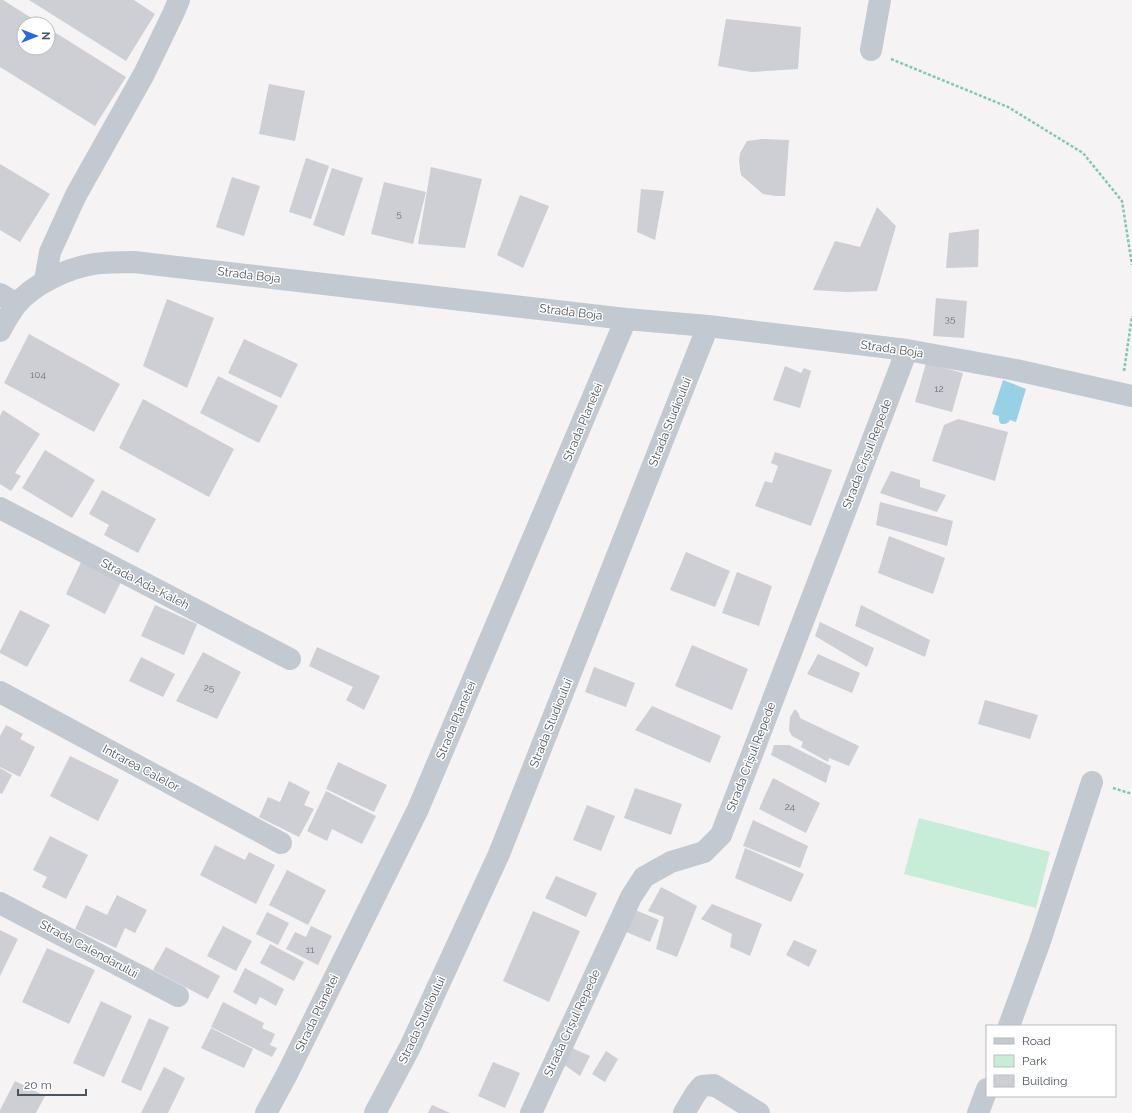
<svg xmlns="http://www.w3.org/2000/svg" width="1132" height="1113" font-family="Raleway,sans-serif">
<rect width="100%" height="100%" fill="#f5f3f3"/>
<path fill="#c7edd8" d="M919,818L1050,852L1036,908L904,874Z"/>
<path fill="#98d0e6" d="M1003,380L1026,389L1016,422L1010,420C1008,424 1005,424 1001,424L999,421V416L992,414Z"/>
<path fill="#cdcfd4" d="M0,0H3L41,24H24V48H48V28L126,77L95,126L0,67Z
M29,0H134L155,14L126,61Z
M726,19L801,27L798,69L751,72L718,66Z
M269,84L305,91L295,141L259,134Z
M762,139L789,140L785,196H776L763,194L741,175L739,162L740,153L747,141Z
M306,158L329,166L311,219L289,212Z
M0,164L50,194L20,242L0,230Z
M431,167L482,179L465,248L418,244Z
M332,168L363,178L344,236L313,225Z
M232,177L260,186L244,236L216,227Z
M384,182L426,192L413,244L371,234Z
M641,189L664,191L655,240L637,232Z
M520,195L549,206L523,268L497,255Z
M877,207L896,226L877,291L846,292L813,290L835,241L860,247Z
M979,229L978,267L946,268L949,233Z
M936,298L967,301L964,338L933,336Z
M167,299L214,318L187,388L143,366Z
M29,334L120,384L94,432L4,383Z
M244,339L298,364L281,398L228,373Z
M926,363L963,373L952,412L915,402Z
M785,366L801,373L804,368L811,371L800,408L773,400Z
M218,376L278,406L259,443L200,413Z
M143,399L234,449L209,497L119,448Z
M3,410L40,434L15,473L21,476L11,491L0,484V416Z
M958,419L1008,432L995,481L932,461L944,425Z
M45,450L95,480L72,518L22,488Z
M775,452L832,470L811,526L755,506L765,481L772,483L778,466L771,463Z
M891,471L920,480V487L946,495L937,512L880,493Z
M102,490L156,519L138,553L104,535L109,525L89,514Z
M880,502L953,521L947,546L876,525Z
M889,536L945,558L933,594L878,573Z
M686,552L730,571L715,607L670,590Z
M83,558L124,576L105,614L66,594Z
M737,572L772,586L759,626L722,613Z
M155,605L197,624L184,655L141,636Z
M861,605L930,640L925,657L855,626Z
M20,610L50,625L27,667L0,653V651Z
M820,622L874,648L867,667L815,636Z
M692,645L748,669L732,710L675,686Z
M317,647L380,676L364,710L346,700L353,687L309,666Z
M203,652L241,672L217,719L176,701Z
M818,654L860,673L852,693L807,674Z
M141,657L175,674L163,697L129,681Z
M594,667L635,683L626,707L585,692Z
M985,700L1038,715L1030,739L978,724Z
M652,706L721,736L710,763L635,730Z
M795,709L799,714L800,718L859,746L849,766L829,758L828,762L801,747L803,742L792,736L789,730L790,717Z
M6,725L23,734L20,739L35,747L20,777L0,767V736Z
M774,745H789L831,766L826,783L771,755Z
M70,756L119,780L98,821L50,796Z
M338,762L387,785L374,812L326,789Z
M0,768L12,775L2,794L0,793Z
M773,778L820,803L806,833L759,809Z
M289,781L310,792L304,805L314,809L299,837L259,817L268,797L280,802Z
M635,788L682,804L671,835L624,818Z
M326,791L376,816L362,844L332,829L327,841L307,831Z
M587,805L615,816L601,851L573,840Z
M753,820L808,846L800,868L743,846Z
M50,836L88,855L66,899L42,887L47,877L33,870Z
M215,845L245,860L249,852L275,865L256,904L200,875Z
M745,848L804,874L791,902L735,878Z
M287,870L326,890L308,925L269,905Z
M556,876L597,893L586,917L545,898Z
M661,887L697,906L677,957L656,949L664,917L648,911Z
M117,895L147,910L135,933L125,928L116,948L75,929L86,905L107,915Z
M712,904L762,924L750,956L730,947L732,934L701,919Z
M633,909L659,920L650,942L624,931Z
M533,911L580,931L549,1002L503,981Z
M267,912L289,923L278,945L256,934Z
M223,926L252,941L236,971L207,956Z
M311,926L332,936L318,965L286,949L295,932L306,937Z
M0,930L18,939L0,976Z
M794,940L817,950L809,967L786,955Z
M270,944L304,962L294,981L260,963Z
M166,947L220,976L208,999L153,970Z
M47,948L95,970L69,1024L22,1002Z
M245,968L284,989L276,1006L260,997L256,1005L233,992Z
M101,1001L132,1016L104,1077L73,1063Z
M223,1002L264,1023L262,1028L275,1034L270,1045L277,1048L272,1057L211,1027Z
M149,1018L169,1027L141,1091L121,1082Z
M211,1028L253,1049L244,1068L201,1048Z
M572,1048L590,1056L580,1076L563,1064Z
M606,1051L618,1059L605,1082L592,1074Z
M493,1062L520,1073L505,1108L478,1096Z
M164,1067L185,1078L168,1113H141Z
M15,1081L45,1096L36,1113H0V1110Z
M432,1105L450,1113H428Z"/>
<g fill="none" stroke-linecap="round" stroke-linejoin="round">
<path stroke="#81c9ab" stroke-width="2.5" stroke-dasharray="3 2" stroke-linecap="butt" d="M891,59L1008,107L1083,153L1122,201L1132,265
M1124,371L1132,316
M1113,788L1132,794"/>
<path stroke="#c2c9d0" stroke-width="22" d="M871,50L880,0
M45,281L50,252L76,195L144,74L173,14L179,0
M0,294L17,304
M0,331C5,322 10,312 16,305C33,284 68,268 94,264C107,262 121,262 134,262L626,319L708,326L907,350L1016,370L1132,396
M0,508L290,659
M0,692L281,843
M0,903L178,996
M1009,1026L1039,944L1092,782
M266,1113L286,1076L418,809L626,319
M375,1113L410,1047L499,854L708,326
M531,1113L631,897L644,877L671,862L704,852L721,835L907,350
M684,1113L696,1093L702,1086L714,1085L759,1113
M978,1113L987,1089"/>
</g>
<g text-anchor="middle" stroke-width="3" stroke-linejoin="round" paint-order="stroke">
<g font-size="10" fill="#6c737c">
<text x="399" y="217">5</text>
<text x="950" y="322">35</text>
<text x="38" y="378">104</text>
<text x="939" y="392">12</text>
<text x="209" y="691">25</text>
<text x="790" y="810">24</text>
<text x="310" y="953">11</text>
</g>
<g font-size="12" fill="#4c545f" stroke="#fff">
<text transform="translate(249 275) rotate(7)" y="4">Strada Boja</text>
<text transform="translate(571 312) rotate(7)" y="4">Strada Boja</text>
<text transform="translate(892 349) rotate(8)" y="4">Strada Boja</text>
<text transform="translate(583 422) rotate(-67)" y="4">Strada Planetei</text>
<text transform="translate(670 422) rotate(-68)" y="4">Strada Studioului</text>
<text transform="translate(867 454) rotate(-69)" y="4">Strada Crișul Repede</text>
<text transform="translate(145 584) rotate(27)" y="4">Strada Ada-Kaleh</text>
<text transform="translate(456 720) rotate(-67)" y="4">Strada Planetei</text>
<text transform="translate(551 723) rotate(-68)" y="4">Strada Studioului</text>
<text transform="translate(751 757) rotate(-69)" y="4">Strada Crișul Repede</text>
<text transform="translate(141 768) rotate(28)" y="4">Intrarea Calelor</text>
<text transform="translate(89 949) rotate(28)" y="4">Strada Calendarului</text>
<text transform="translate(317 1013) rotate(-64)" y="4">Strada Planetei</text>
<text transform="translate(422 1020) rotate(-65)" y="4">Strada Studioului</text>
<text transform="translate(572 1023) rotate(-65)" y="4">Strada Crișul Repede</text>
</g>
</g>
<rect x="986" y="1025" width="130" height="72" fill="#ffffff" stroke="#b7bbbf"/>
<rect x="994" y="1038" width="20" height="6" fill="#c2c9d0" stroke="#b7bbbf"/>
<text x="1022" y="1045" font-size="12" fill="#4c545f">Road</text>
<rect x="994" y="1055" width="20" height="12" fill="#c7edd8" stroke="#b7bbbf"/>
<text x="1022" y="1065" font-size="12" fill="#4c545f">Park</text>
<rect x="994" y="1075" width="20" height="12" fill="#cdcfd4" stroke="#b7bbbf"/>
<text x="1022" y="1085" font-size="12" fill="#4c545f">Building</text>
<g transform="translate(36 36) rotate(90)"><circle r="19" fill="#ffffff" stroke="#b7bbbf"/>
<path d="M0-3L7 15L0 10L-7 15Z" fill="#2b69d6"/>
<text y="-6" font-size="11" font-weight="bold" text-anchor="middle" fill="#4c545f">N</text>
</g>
<path d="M18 1089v6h68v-6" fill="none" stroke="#4c545f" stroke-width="2"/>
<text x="24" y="1089" font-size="12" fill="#4c545f" stroke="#ffffff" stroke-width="3" paint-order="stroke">20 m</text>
</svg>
